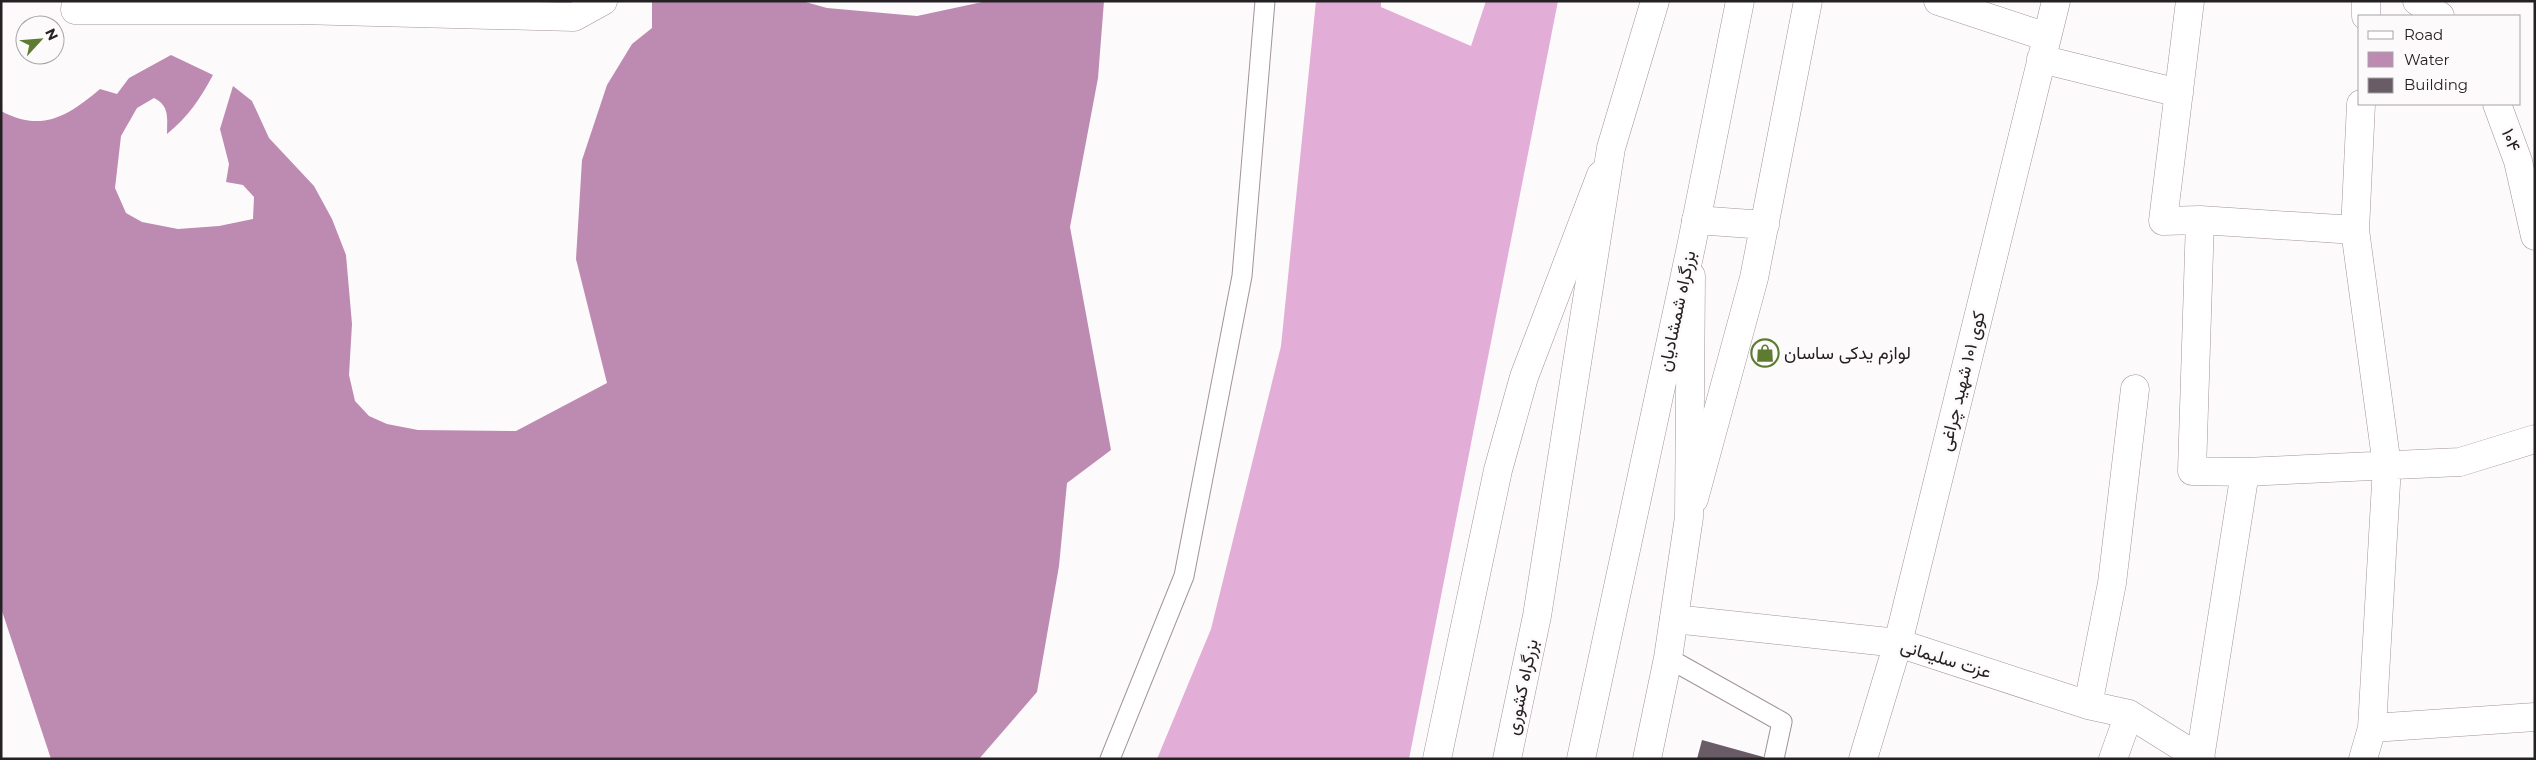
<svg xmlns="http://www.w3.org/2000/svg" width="2536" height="760" font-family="Montserrat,Vazirmatn,sans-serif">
<rect width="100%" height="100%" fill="#fdfafc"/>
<path fill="#e2aed7" d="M1316,1H1381V7L1471,46L1486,1H1558L1409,759H1157L1211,629L1281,346Z"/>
<path fill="#bd8ab2" d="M652,1H802L827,8L917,16L987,1H1104L1098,78L1070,227L1111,450L1067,483L1059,566L1037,692L979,759H51L1,608V111C42,133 68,116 100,89L117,94L129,78L171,55L213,75C200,99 188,117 167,134C167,118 170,106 154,98L137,108L121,136L115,188L126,213L142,222L178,229L219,226L253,219L254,197L243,185L226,182L229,164L220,129L233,86L252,101L269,138L314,186L332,219L346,255L352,324L349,375L355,401L369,416L387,424L418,430L516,431L607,383L576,259L582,160L607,85L632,44L652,28Z"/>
<path fill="#695c66" d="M1702,740L1767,758V759H1697Z"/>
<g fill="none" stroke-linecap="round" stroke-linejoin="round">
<g stroke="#a2939e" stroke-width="21">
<path id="lane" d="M1668,658L1782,722L1774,759
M1110,759L1184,576L1242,276L1265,1"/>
</g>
<g stroke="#a2939e" stroke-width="29">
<path id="street" d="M76,1L75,10H298L574,17L603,1
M1938,1L2047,37
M2190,1L2163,221L2200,220
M2417,1L2440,16
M2366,16V1
M2041,59L2179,93
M2361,104L2355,230L2387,466L2372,728L2363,759
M2497,104L2518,161L2535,236
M2355,230L2200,220L2192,471L2245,472L2460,462L2535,439
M1674,619L1898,643L2088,705L2129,714L2201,759
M2088,705L2112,583L2135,389
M2372,728L2535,717
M2200,758L2245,472
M1863,759L1898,643L2056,1
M2113,759L2129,714"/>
</g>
<g stroke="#a2939e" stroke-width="29">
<path id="secondary" d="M1696,220L1765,225
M1694,499L1754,278L1808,1"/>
</g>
<g stroke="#a2939e" stroke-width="29">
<path id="primary" d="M1437,759L1498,470L1524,377L1601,175
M1647,759L1668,658L1689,517L1691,276"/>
</g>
<g stroke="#a2939e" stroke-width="29">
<path id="highway" d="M1507,759L1537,616L1611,148L1655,1
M1581,759L1691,247L1740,1"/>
</g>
<use href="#lane" stroke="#fff" stroke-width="19"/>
<use href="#street" stroke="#fff" stroke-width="28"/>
<use href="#secondary" stroke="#fff" stroke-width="28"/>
<use href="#primary" stroke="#fff" stroke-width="28"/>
<use href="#highway" stroke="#fff" stroke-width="28"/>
</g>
<defs>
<g id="shop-ring" transform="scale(1.4375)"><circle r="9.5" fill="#fdfafc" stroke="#5e7c31" stroke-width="1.5"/><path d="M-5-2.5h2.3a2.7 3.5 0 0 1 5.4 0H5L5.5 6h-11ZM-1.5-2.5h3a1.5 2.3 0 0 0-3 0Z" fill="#5e7c31"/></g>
</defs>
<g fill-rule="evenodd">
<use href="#shop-ring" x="1765" y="353"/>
</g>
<g text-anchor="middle" stroke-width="5" stroke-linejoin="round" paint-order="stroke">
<g font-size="18" fill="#252024" stroke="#fdfafc">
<text transform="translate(2511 140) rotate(69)" y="6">۱۰۴</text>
<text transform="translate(1677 311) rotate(-78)" y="6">بزرگراه شمشادیان</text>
<text transform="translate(1962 381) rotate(-76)" y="6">کوی ۱۰۱ شهید چراغی</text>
<text transform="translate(1946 659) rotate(17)" y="6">عزت سلیمانی</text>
<text transform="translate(1522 687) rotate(-78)" y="6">بزرگراه کشوری</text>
</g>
<g font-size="18" fill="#252024" stroke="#fdfafc" text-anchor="start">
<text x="1784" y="359">لوازم یدکی ساسان</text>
</g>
</g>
<rect width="2536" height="760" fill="none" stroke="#252024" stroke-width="5"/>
<rect x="2358" y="15" width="162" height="90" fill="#fdfafc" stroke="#a7a3a6"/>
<rect x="2368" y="31" width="25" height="8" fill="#ffffff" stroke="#a7a3a6"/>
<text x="2404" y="40" font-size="15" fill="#252024">Road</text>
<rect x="2368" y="52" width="25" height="15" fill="#bd8ab2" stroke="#a7a3a6"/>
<text x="2404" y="65" font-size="15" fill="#252024">Water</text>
<rect x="2368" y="78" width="25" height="15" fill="#695c66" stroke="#a7a3a6"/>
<text x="2404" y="90" font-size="15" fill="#252024">Building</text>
<g transform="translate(40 40) rotate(64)"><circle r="24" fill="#fdfafc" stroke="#a7a3a6"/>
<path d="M0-4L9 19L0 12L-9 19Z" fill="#5e7c31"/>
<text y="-8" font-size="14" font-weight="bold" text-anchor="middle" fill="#252024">N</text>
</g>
</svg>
